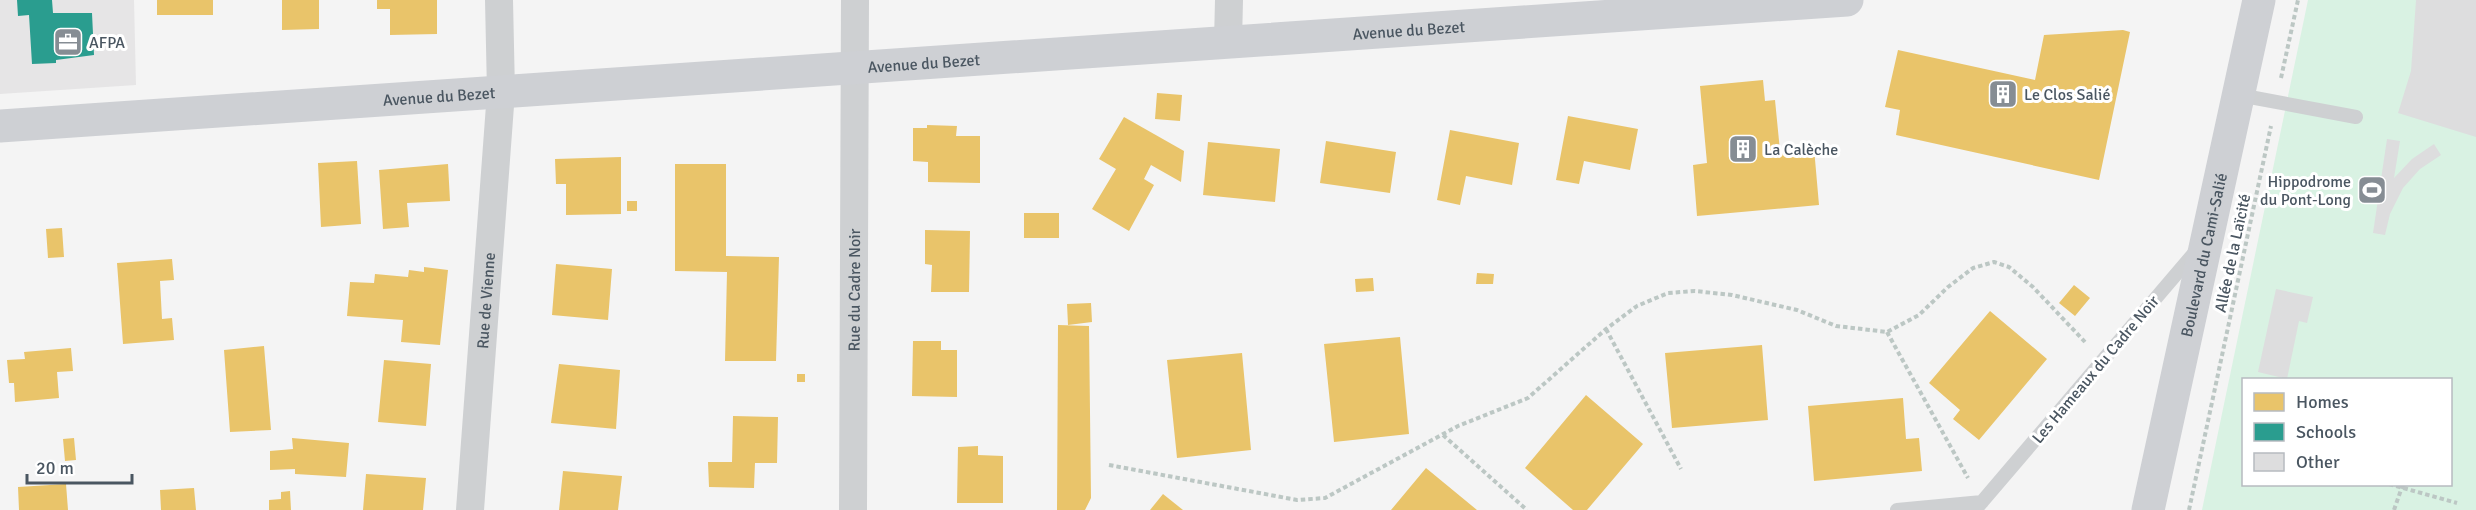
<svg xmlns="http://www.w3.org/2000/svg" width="2476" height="510" font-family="Signika,sans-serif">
<rect width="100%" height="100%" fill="#f4f4f4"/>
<path fill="#e6e5e6" d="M0,0H134L136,85L0,94Z"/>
<path fill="#d9f2e3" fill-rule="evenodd" d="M2308,0H2476V510H2202ZM2244,380H2450V484H2244Z"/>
<path fill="#e9c46a" d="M157,0H213V15H157Z
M282,0H319V29L282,30Z
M377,0H437V34L390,35V9H377Z
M2123,30L2130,32L2099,180L1896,135L1900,110L1885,107L1898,50L2035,80L2044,35Z
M1763,80L1765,101L1775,100L1780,151L1814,148L1819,205L1697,216L1693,165L1707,163L1700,86Z
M1157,93L1182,95L1180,121L1155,119Z
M1568,116L1638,129L1630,170L1584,161L1579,184L1556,180Z
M1124,117L1184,151L1181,182L1151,165L1144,179L1154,185L1129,231L1092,209L1116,169L1099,159Z
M927,125L957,126L956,136H980V183L928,182V162L913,161V128H927Z
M1450,130L1519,143L1512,185L1466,176L1460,205L1437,200Z
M1326,141L1396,152L1390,193L1320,183Z
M1208,142L1280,149L1275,202L1203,195Z
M621,157V214L566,215V184H556L555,159Z
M357,161L361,224L321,227L318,163Z
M448,164L450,201L407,203L409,227L383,229L379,170Z
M675,164H726V256L779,257L776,361H725L727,272L675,271Z
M627,201H637V211H627Z
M1024,213H1059V238H1024Z
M62,228L64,257L48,258L46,229Z
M925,230L970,231L969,292H931L932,265L925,264Z
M172,259L174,280L160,281L162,319L172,318L174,340L123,344L117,263Z
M556,264L612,269L608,320L552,315Z
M424,267L448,270L440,345L401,342L403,320L347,316L350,282L374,283L375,274L408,277L409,270L424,272Z
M1477,273L1494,274L1493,284H1476Z
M1373,278L1374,291L1356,292L1355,279Z
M2074,285L2090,298L2075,316L2059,303Z
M1091,303L1092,322L1068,325L1067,304Z
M1990,311L2047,359L1979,440L1953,419L1960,410L1929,383Z
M1058,325L1089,326L1091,498L1085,510H1057Z
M1400,337L1409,434L1334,442L1324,344Z
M913,341H941V350H957V397L912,396Z
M1762,345L1768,420L1672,428L1665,353Z
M264,346L271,430L230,432L224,350Z
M71,348L73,371L57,372L59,398L15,402L14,383H9L7,360L25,359L24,352Z
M1242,353L1251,450L1177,458L1167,360Z
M384,360L431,364L426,426L378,422Z
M559,364L620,370L616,429L551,423Z
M797,374H805V382H797Z
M1586,395L1643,444L1587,510H1573L1525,468Z
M1903,398L1906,439L1919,438L1922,471L1814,481L1808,406Z
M733,416L778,417L777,463H755L754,488L709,487L708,462H732Z
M74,438L76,460L65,461L63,439Z
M292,438L349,443L346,477L295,474V469L270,470V451L293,449Z
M978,446V455L1003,456V503H957L958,447Z
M1426,468L1477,510H1391Z
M563,471L622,476L618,510H559Z
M366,474L426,478L423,510H363Z
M66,484L68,510H19L18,487Z
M194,488L196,510H161L160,490Z
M290,491L291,510H269V500L281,499V492Z
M1163,494L1183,510H1150Z"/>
<path fill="#2a9d8f" d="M17,0H52L53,13H92L94,55L56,60V63L32,64L29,15L18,16Z"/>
<path fill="#ddddde" d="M2416,0H2476V137L2398,113L2411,71Z
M2387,139L2400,141L2394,178L2412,159L2434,144L2441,155L2420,169L2403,188L2390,214L2385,235L2373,233Z
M2276,289L2313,297L2307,323L2299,321L2287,379L2258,372Z"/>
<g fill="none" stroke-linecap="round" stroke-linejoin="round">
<path stroke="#bcc7c4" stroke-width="4" stroke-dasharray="4.5 3" stroke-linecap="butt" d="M2281,78L2298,0
M1606,329L1681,469
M1887,332L1968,478
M1443,435L1527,510
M1109,465L1297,500L1325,498L1458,426L1528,398L1606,329L1637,306L1668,293L1695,291L1732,295L1797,310L1836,326L1887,332L1919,315L1948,287L1973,268L1994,262L2009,267L2033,287L2085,342
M2389,484L2457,503
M2189,510L2271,126
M2394,510L2403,484"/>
<path stroke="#ced0d2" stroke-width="14" d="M2239,95L2356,117
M1897,510L1982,502
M1975,510L2196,251"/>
<g stroke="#ced0d2" stroke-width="28">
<path d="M1228,42L1229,0"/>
<path id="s1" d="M470,510L501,92L499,0"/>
<path id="s2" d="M853,510L855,0"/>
</g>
<g stroke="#ced0d4" stroke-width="33">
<path id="s3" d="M0,126L1847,0"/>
<path id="s4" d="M2148,510L2259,0"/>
</g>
</g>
<defs>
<g id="office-square" transform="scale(1.5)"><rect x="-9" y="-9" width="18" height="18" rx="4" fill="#868d94" stroke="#fff"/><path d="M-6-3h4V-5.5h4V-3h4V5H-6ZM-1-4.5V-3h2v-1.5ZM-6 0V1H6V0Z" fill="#fff"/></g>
<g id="building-square" transform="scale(1.5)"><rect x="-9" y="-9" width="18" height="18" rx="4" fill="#868d94" stroke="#fff"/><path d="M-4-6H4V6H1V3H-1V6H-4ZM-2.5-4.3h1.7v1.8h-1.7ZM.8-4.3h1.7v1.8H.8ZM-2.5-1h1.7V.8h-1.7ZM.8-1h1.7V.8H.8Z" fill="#fff"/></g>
<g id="stadium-square" transform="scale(1.5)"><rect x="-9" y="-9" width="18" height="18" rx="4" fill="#868d94" stroke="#fff"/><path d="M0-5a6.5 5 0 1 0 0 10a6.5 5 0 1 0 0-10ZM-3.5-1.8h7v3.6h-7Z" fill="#fff"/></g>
</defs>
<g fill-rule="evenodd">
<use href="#office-square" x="68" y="42"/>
<use href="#building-square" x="2003" y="94"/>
<use href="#building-square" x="1743" y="149"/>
<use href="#stadium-square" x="2372" y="190"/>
</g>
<g text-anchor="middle" stroke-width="6" stroke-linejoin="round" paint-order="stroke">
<g font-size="16" fill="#4a5661" stroke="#fff">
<text dy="6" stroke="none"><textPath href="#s3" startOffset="1412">Avenue du Bezet</textPath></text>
<text dy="6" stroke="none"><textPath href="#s3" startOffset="926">Avenue du Bezet</textPath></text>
<text dy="6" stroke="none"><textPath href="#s3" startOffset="440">Avenue du Bezet</textPath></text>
<text transform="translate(2232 253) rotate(-78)" y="6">Allée de la Laïcité</text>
<text dy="6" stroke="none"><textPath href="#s4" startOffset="261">Boulevard du Cami-Salié</textPath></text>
<text dy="6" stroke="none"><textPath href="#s2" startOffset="220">Rue du Cadre Noir</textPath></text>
<text dy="6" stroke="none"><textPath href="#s1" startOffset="210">Rue de Vienne</textPath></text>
<text transform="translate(2095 369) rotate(-50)" y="6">Les Hameaux du Cadre Noir</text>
</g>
<g font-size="16" fill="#4a5661" stroke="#fff" text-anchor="start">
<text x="89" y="48">AFPA</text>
<text x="2024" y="100">Le Clos Salié</text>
<text x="1764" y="155">La Calèche</text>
<text x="2351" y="187" text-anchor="end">Hippodrome<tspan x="2351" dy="18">du Pont-Long</tspan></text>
</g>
</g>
<rect x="2242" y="378" width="210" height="108" fill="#ffffff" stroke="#b7bbc0" stroke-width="1.5"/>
<rect x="2254" y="393" width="30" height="18" fill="#e9c46a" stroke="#b7bbc0" stroke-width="1.5"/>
<text x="2296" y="408" font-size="18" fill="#4a5661">Homes</text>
<rect x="2254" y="423" width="30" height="18" fill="#2a9d8f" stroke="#b7bbc0" stroke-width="1.5"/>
<text x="2296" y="438" font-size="18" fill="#4a5661">Schools</text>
<rect x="2254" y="453" width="30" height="18" fill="#ddddde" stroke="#b7bbc0" stroke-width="1.5"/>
<text x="2296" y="468" font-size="18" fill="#4a5661">Other</text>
<path d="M27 474v9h105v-9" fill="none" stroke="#4a5661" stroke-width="3"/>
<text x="36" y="474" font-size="18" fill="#4a5661" stroke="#ffffff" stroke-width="4.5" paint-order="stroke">20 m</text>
</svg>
